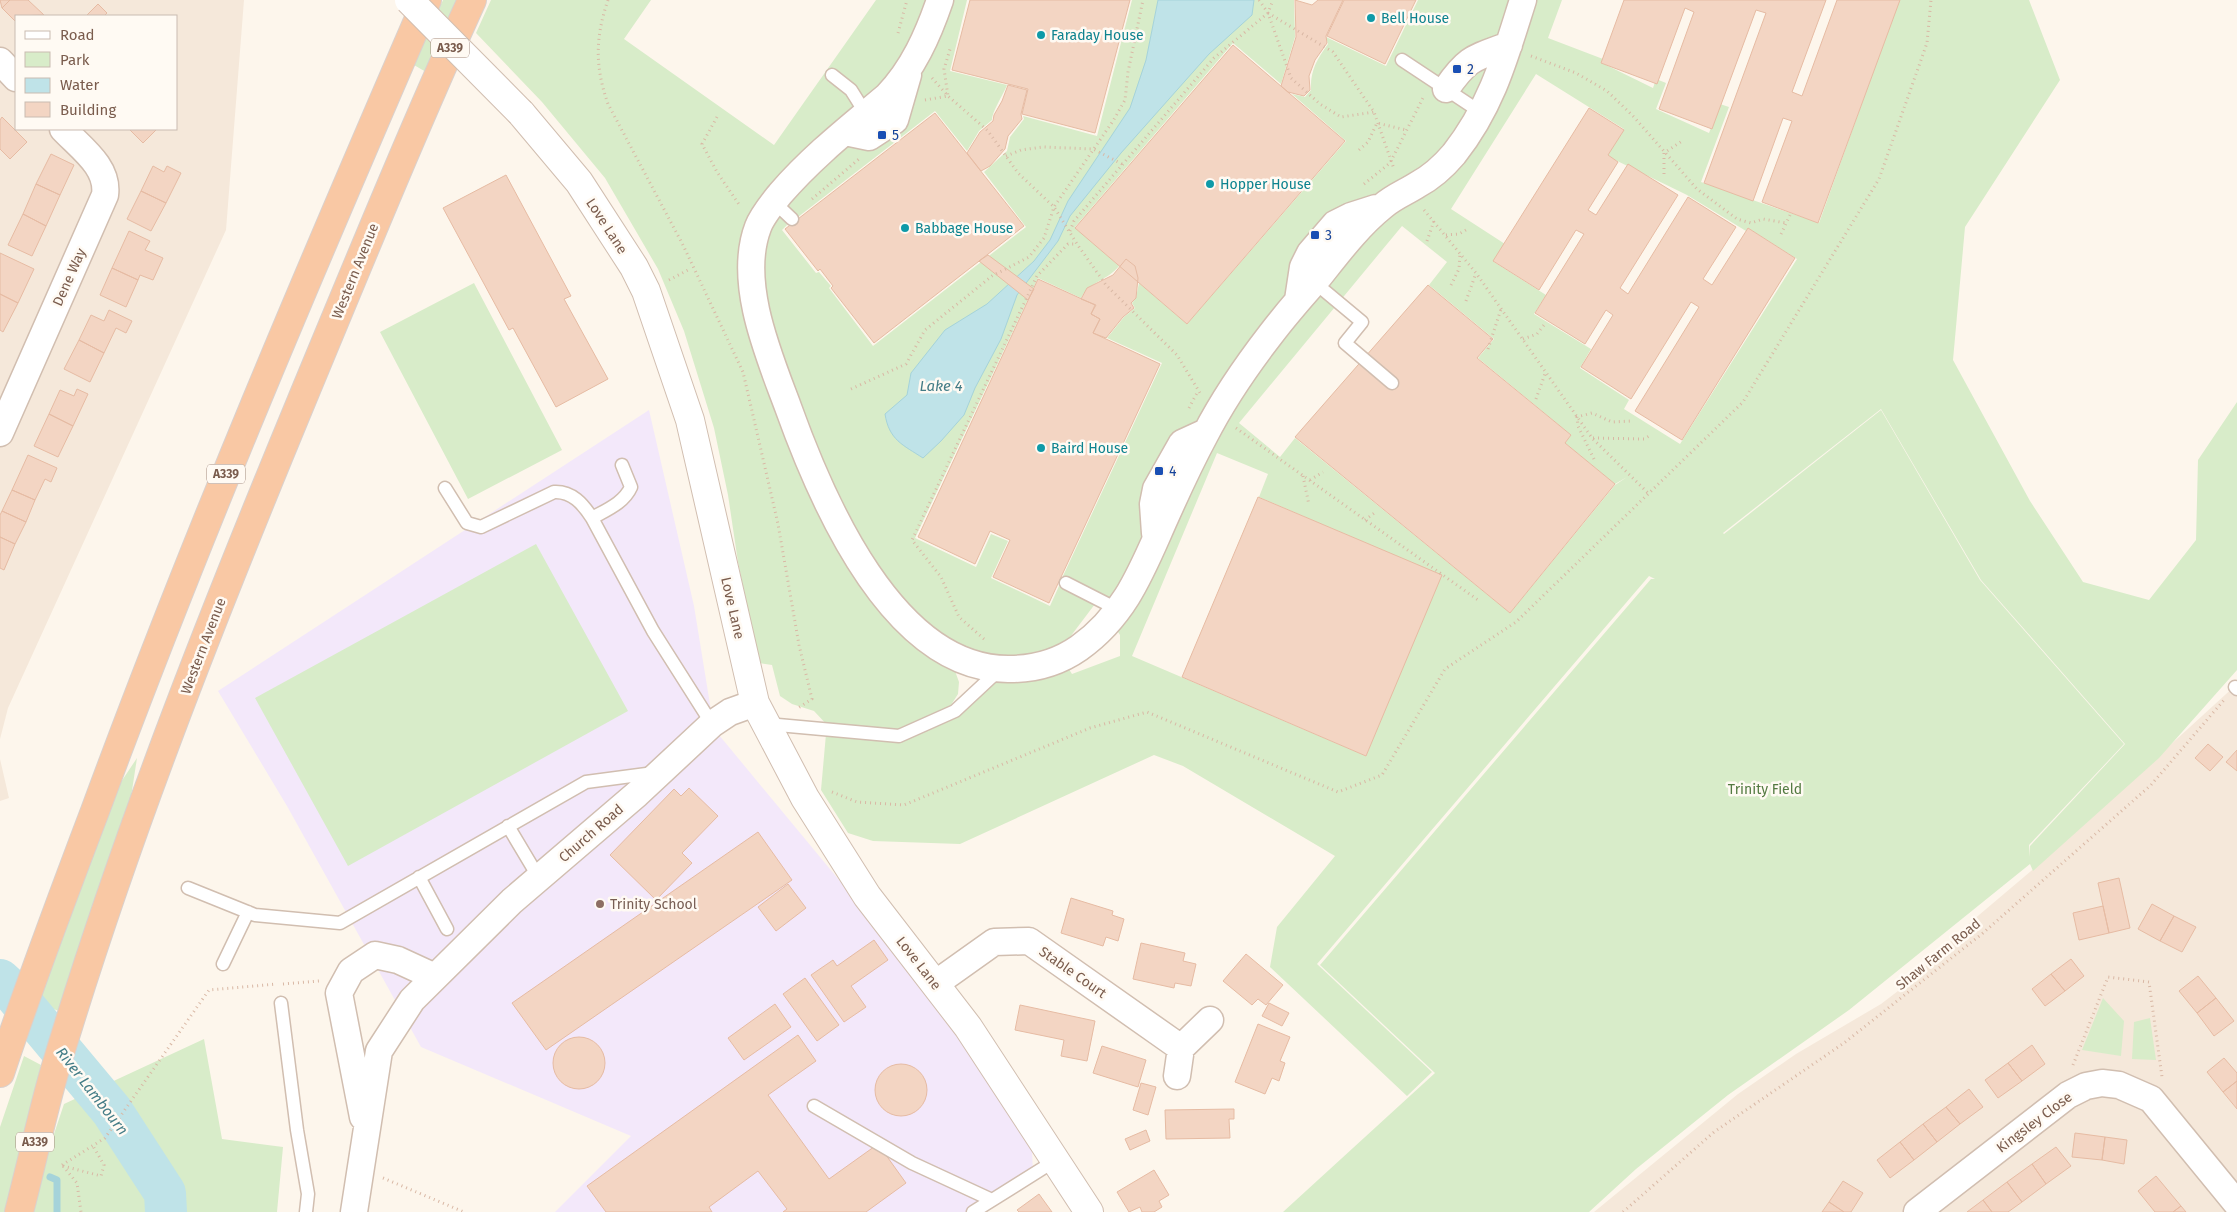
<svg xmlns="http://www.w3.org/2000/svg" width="2237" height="1212" font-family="'Fira Sans',sans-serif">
<rect width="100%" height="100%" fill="#fdf6ec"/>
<path fill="#f5e8da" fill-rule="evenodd" d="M0,0H244L226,230L8,708L0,739ZM16,16H176V129H16Z
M2237,684V1212H1594L1738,1094L1796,1054L1881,1004L1911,981L1966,926L2051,854Z
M0,759L9,798L0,801Z"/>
<path fill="#f3e8fa" d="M649,410L694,606L714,729L940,1002L1006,1103L1032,1150L1033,1174L968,1212H555L631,1136L421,1047L287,806L218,691Z"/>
<path fill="#d8ecc9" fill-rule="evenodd" d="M443,0H457L426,72L414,65Z
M491,0H651L624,39L774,145L876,0H938L923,38L752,243L810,481L955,671L959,682L958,694L951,705L941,713L899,734L829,727L814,711L792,704L780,696L772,665L759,663L738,562L728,495L714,428L684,331L658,269L605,178L542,102L476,33Z
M941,0H967L950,71L1007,85C1003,95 992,112 992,120L979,131L967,151L935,111L798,217L780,197L815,158L869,138Z
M1132,0H1294L1295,37L1281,84L1233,43L1075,227L1119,266C1108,280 1089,282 1081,298L1038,278L915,538L976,567L991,534L1008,541L991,578L1050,606L1059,586L1095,604L1061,649L1011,665L931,635L857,548L757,300L769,218L782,217L787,225L782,230L816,273L819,272L831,286L829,288L873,346L1026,227L984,172L1007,151L1010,137L1024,119L1023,116L1097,136Z
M1418,0H1521L1483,108L1296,299L1152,522L1121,604L1063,576L1162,363L1107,338L1124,317L1135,308L1132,303L1136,298L1139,283L1187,324L1346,141L1292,94L1305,97L1311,90C1310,71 1317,59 1328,44L1326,37L1386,66Z
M1524,0H1562L1548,38L1603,59L1602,63L1653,88L1656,79L1666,83L1656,109L1709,133L1720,104L1729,107L1701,182L1819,223L1899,0H2029L2060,80L1965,227L1953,360L2030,501L2083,582L2149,600L2196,540L2198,460L2237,402V670L2159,758L2033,871L2030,864L1849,1010L1728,1095L1636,1169L1589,1212H1283L1435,1073L1320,965L1651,579H1655L1649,576L1317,964L1432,1072L1407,1096L1270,967L1277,927L1335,856L1183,766L1154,755L960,844L873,841L848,833L821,790L826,734L900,740L1001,674L1065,663L1072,674L1120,656V635L1111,621L1169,510L1314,284L1438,173ZM1536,74L1624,129L1607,156L1687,195L1746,231L1748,228L1797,259L1680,444L1624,409L1629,400L1580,368L1591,349L1534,314L1546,295L1494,262L1505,244L1451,209ZM1402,226L1447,262L1429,285L1494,339L1478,358L1571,435L1565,443L1615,484L1627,477L1615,485L1510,613L1295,438L1280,457L1239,423ZM1881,409L1981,580L2125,744L2030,846V857L2029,845L2124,744L1980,580L1881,410L1724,534L1723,533ZM1217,453L1268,474L1259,497L1439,575L1366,756L1132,656Z
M474,283L562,450L468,499L380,332Z
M536,544L628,711L348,866L255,698Z
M137,758L131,797L90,913L59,1011L37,1003L121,782Z
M2103,998L2124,1021L2121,1056L2082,1050Z
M2150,1018L2156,1060L2132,1059L2134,1022Z
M204,1039L222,1139L283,1147L277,1212H28L64,1104Z
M24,1056L41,1065L5,1212H0V1127Z"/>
<path fill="#bfe3e8" stroke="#a5d3da" d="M1158,0H1254L1252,15L1209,54L1121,153L1070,216L1058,241L1017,295L1001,339L975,388L964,415L941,441L923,458C903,445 889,440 885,414L907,395L911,373L945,330L987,304L1034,261L1050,240L1068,201L1130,108L1146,60Z"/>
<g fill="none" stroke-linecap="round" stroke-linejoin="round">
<path stroke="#a5d3da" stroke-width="7" d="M50,1177L57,1180V1212"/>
<path stroke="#bfe3e8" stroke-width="42" d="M0,980L11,990L112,1111L165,1193L166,1212"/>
</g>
<path fill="#f3d5c3" stroke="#e6bba3" d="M0,0H10L2,8Z
M10,0H28L44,15L16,16V22L2,8Z
M970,0H1130L1095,133L1022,114L1028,89L952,70Z
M1295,0L1312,5L1318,0H1343L1326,36L1327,43L1315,60L1309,76L1310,90L1304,96L1288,92L1281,86L1296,37Z
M1344,0H1416L1385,64L1327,36Z
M1624,0H1826L1792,92L1802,96L1837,0H1900L1818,223L1762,202L1792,121L1783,118L1753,201L1704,183L1766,13L1756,10L1712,129L1659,109L1694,12L1685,8L1657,84L1601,63Z
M98,4L107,13L104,16H86Z
M1233,45L1345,141L1187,324L1075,228Z
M1008,85L1027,90L1021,114L1022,119L1008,136L1005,149L990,166L981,171L967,153L980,132L993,121L994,115L1002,101Z
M1589,108L1624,130L1608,155L1618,162L1588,210L1596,215L1628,164L1678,195L1620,288L1628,294L1688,197L1736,227L1703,279L1712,285L1748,228L1795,258L1682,440L1635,411L1699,307L1691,302L1631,399L1581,367L1613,315L1606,310L1585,344L1535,313L1584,234L1576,230L1539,290L1493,261Z
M935,113L1024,226L874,343L831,288L833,286L820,269L818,271L785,229Z
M2,117L27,142L10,159L0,149V120Z
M129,129H157L143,143Z
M51,154L74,165L60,195L36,184Z
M153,166L164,172L167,166L181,173L166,203L141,191Z
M506,175L571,296L564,299L608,379L556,407L513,328L509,330L443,208Z
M36,184L60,195L46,226L23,214Z
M141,191L166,203L151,231L127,219Z
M23,214L46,226L32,256L8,245Z
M129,231L150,241L145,250L163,258L153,280L140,275L138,280L112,268Z
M0,253L34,269L18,303L0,294Z
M988,255L1034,289L1028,300L979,261Z
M1126,259L1135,266L1138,278L1136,298L1131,303L1134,308L1123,317L1106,338L1093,333L1100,319L1091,314L1096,305L1081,299L1087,288L1113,275Z
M112,268L138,280L126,307L100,295Z
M1038,279L1095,305L1091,314L1100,319L1093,333L1160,364L1049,603L993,577L1010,540L990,531L975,564L918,537Z
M1428,285L1493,339L1477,358L1571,435L1565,443L1615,484L1510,613L1295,437Z
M0,294L18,303L3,332L0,330Z
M109,310L132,321L126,333L116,328L104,353L79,340L91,315L104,321Z
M79,340L104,353L90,382L64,369Z
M77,389L88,394L73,426L49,414L60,390L74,396Z
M49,414L73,426L58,457L34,446Z
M28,455L57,468L51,482L45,479L35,500L12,490Z
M12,490L35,500L26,522L2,511Z
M1258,497L1442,575L1366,756L1182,677Z
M2,511L26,522L15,544L0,537V515Z
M0,537L15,544L4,570L0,568Z
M2208,744L2223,757L2210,771L2195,758Z
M2237,750V771L2226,762Z
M689,788L718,816L682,853L692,863L656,900L610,855L674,789L681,796Z
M758,832L792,880L546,1050L512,1003Z
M2119,878L2130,928L2109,933L2098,883Z
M788,884L806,908L776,931L758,907Z
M1071,898L1113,911L1112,915L1124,919L1118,941L1106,937L1103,946L1061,933Z
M2152,904L2174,916L2160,941L2138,929Z
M2103,906L2109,933L2079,940L2073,913Z
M2174,916L2196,927L2182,952L2160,941Z
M874,940L888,960L851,986L866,1007L844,1022L811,975L833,960L837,966Z
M1141,943L1185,953L1183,961L1196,964L1191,986L1175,983L1174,988L1133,979Z
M1246,954L1283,985L1266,1005L1258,999L1252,1005L1223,981Z
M2071,959L2084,976L2065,991L2051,974Z
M2051,974L2065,991L2045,1006L2032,989Z
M2198,976L2216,998L2197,1013L2179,991Z
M805,978L839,1025L817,1041L783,994Z
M2216,998L2234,1021L2214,1036L2197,1013Z
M1269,1003L1289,1013L1282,1026L1262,1016Z
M775,1004L791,1027L744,1060L728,1038Z
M1020,1005L1095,1021L1087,1061L1061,1056L1064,1040L1015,1030Z
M1258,1024L1290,1037L1280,1061L1285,1063L1279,1081L1272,1078L1265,1094L1235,1082Z
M798,1035L816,1061L768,1095L829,1179L878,1144L906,1183L866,1212H783L787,1209L758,1171L709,1207L712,1212H606L587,1186Z
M553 1063a26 26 0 1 1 52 0a26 26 0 1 1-52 0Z
M2032,1045L2045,1064L2022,1081L2008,1063Z
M1102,1046L1146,1060L1138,1087L1093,1073Z
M2224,1058L2237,1073V1081L2223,1092L2207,1072Z
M2008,1063L2022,1081L1998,1098L1985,1080Z
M875 1090a26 26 0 1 1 52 0a26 26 0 1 1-52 0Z
M2237,1081V1109L2223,1092Z
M1141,1083L1156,1087L1148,1115L1133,1110Z
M1969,1089L1983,1107L1960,1124L1946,1107Z
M1946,1107L1960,1124L1937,1142L1923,1124Z
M1234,1109V1119H1229L1230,1138L1166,1139L1165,1110Z
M1923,1124L1937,1142L1914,1160L1900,1142Z
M1146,1130L1150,1141L1130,1150L1125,1139Z
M2075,1133L2105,1137L2102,1160L2072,1157Z
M2105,1137L2127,1140L2124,1164L2102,1160Z
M1900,1142L1914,1160L1890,1178L1877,1160Z
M2056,1147L2071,1166L2046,1184L2032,1164Z
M2032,1164L2046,1184L2022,1202L2007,1182Z
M1154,1170L1169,1195L1159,1201L1162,1207L1154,1212H1142L1140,1207L1129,1212L1117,1192Z
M2156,1176L2181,1206L2173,1212H2155L2138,1191Z
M1843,1181L1863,1193L1851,1212H1844L1829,1202Z
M2007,1182L2022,1202L2008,1212H1992L1983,1200Z
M1039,1194L1052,1212H1019L1017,1210Z
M1983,1200L1992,1212H1967Z
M1829,1202L1844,1212H1822Z
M2181,1206L2186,1212H2173Z"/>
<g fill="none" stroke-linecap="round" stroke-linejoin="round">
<g stroke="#d1beb0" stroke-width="15">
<path id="service" d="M1402,60L1482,113
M832,75L851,90L866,114
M774,202L792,219
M1314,282L1362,322L1345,343L1392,383
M445,488L467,523L481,527L554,492C572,491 583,504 592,518L653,631L712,724
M592,518C606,510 624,503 631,487L622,465
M1066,583L1119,610
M2235,687L2237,689
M767,724L899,736L955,711L999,670
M508,826L539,878
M419,877L447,929
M188,888L255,915L340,923L586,782L654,773
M223,964L248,912
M281,1003L297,1130L308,1194L306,1212
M814,1106L912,1163L992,1200
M973,1212L1056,1160"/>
</g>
<g stroke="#d1beb0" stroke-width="29">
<path id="minor" d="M940,0C928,35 913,69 887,96C849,128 813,156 780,194C772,204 762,216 758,227C737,282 769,356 788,407C821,499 893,671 1010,669C1035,669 1059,662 1079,648C1127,614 1143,567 1166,516C1178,489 1191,461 1205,435C1223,400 1247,365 1271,334C1286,314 1302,296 1318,278C1338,253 1358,226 1383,206C1393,197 1406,192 1417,185C1432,177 1443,167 1454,154C1492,106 1505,57 1523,0
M0,61L16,78
M1446,89C1468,57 1474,58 1509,45
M845,132L869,137L895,120L908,75
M1298,300L1303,267L1310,253L1335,224L1351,216L1376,208
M0,433L105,195C109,167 81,148 63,129
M1155,533L1153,504L1156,489L1182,443L1206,432
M935,984L994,942L1029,941L1181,1048
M1177,1076L1181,1048L1210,1020
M363,1117L339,993L351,971L375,955L398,960L435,977
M354,1212L379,1051L412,1000L512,901L637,794L712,724L730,712L755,703
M1917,1212L2068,1095L2086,1086L2102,1083L2119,1085L2151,1099L2237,1204"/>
</g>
<g stroke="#d1beb0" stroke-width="30">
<path id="tertiary" d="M521,113L579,182L634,267L646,291L690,420L755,703L805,798L867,896L968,1027L1089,1212"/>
</g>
<g stroke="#dad1cd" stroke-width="30">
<path id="trunk" d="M0,1073C29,985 62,898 95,811C196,537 311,268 427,0
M19,1212C31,1166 41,1119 54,1073C122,844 210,622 301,402C357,267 412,132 472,0"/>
</g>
<path stroke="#d9b8a5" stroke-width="3" stroke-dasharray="1 4" stroke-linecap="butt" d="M608,0C595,38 595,67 608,104L683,245L743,372L778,524L799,645L812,699L798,708
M1259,0L1268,13L1291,78L1320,104L1341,117L1374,112
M1268,13L1333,52L1374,112L1394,169
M898,33L907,0
M1531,56L1576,73L1607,91L1634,117L1697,189L1737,219L1751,223L1763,219L1786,223
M932,78L948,96L988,131L1018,173L1054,207L1077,244L1106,285L1177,355L1200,393
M925,100L948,96L944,69L951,46
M717,117L702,144L717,172L740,206
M1359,150L1368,142L1377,123L1406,130
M1006,156L1021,150L1043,147L1093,149L1122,164
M1664,174V153L1682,141
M1364,184L1390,163L1424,96
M812,199L859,159
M1424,210L1476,273L1592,438L1648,493
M1070,231L1074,221L1214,58L1268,13L1273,0
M1781,234L1791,213
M1446,235L1459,234L1466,230
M1427,241L1434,221
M669,280L688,270
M1451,285L1459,269L1460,253
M1466,301L1476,273
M1523,339L1537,334L1544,325
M1488,349L1501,309
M851,389L906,364L925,330L992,276L1029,257L1044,238L1054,207L1113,121L1125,100L1128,72L1143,0
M1536,399L1546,371
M1189,408L1198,391
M1236,428L1478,600
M1593,438L1644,439L1651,435
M1594,459L1578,426L1577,417L1592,413L1612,422L1632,421
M1303,476L1309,505
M1310,480L1323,472
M1365,520L1377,511
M984,639L959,617L941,577L912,540L1037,276L1068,244H1076
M832,792L857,802L904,805L1090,728L1147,712L1338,792L1382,775L1445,669L1516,622L1743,402L1879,179L1927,43L1931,0
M283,984L319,981
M2073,1065L2108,977L2149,982L2162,1077
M62,1165L105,1138L209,990L277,984
M63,1166L101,1176L104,1165L93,1146
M63,1166L77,1183L81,1212
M383,1178L464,1212
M1623,1212L1714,1132L1844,1043L1983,933L2151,785L2224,700"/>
<use href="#service" stroke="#fff" stroke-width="12"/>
<use href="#minor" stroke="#fff" stroke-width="26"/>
<use href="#tertiary" stroke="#fff" stroke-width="28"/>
<use href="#trunk" stroke="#f9c8a4" stroke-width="28"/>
<g stroke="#d1beb0" stroke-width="30" stroke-linecap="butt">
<path id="tertiary-bridge" d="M409,0L521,113"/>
</g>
<use href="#tertiary-bridge" stroke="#fff" stroke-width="28"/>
</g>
<g fill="#0f9aa8" stroke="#fffaf3" stroke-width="2">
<circle cx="1371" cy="18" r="5"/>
<circle cx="1041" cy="35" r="5"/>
<circle cx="1210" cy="184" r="5"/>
<circle cx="905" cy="228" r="5"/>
<circle cx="1041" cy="448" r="5"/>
</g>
<g fill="#1a4fb4" stroke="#fffaf3" stroke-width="2">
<rect x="1452" y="64" width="10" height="10" rx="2.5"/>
<rect x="877" y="130" width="10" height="10" rx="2.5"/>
<rect x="1310" y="230" width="10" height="10" rx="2.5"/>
<rect x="1154" y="466" width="10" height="10" rx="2.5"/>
</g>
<circle fill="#8d6e63" stroke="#fffaf3" stroke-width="2" cx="600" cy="904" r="5"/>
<g text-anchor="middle" stroke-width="5" stroke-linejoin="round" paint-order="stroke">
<g fill="#fffaf3" stroke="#a28b7f" stroke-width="1">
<rect x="431" y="38.5" width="38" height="19" rx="4"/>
<rect x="207" y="464.5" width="38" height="19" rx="4"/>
<rect x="16" y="1132.5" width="38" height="19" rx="4"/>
</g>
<g font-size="12" font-weight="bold" fill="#7a5c4d">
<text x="450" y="52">A339</text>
<text x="226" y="478">A339</text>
<text x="35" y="1146">A339</text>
</g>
<g font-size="14" fill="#0d838f" stroke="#fffaf3" text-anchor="start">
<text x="1381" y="23">Bell House</text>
<text x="1051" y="40">Faraday House</text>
<text x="1220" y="189">Hopper House</text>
<text x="915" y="233">Babbage House</text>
<text x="1051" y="453">Baird House</text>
</g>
<g font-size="14" fill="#164399" stroke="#fffaf3" text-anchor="start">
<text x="1467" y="74">2</text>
<text x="892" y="140">5</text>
<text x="1325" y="240">3</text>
<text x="1169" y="476">4</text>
</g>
<g font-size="14" fill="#7a5c4d" stroke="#fffaf3">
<text transform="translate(607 226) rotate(57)" y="5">Love Lane</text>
<text transform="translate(355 271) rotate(-68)" y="5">Western Avenue</text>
<text transform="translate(69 277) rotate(-66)" y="5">Dene Way</text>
<text transform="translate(733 608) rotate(77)" y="5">Love Lane</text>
<text transform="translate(203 646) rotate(-69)" y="5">Western Avenue</text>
<text transform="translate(591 833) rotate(-41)" y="5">Church Road</text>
<text transform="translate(1938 954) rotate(-39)" y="5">Shaw Farm Road</text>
<text transform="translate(919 963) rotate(52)" y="5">Love Lane</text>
<text transform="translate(1073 972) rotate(35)" y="5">Stable Court</text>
<text transform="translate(2034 1122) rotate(-37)" y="5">Kingsley Close</text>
</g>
<g font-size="14" fill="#537a41" stroke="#fffaf3">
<text x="1765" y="794">Trinity Field</text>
</g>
<g font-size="14" fill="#785e54" stroke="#fffaf3" text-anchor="start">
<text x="610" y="909">Trinity School</text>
</g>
<g font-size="15" font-style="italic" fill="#437c86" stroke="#fffaf3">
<text x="941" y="391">Lake 4</text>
<text transform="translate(92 1091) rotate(52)" y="5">River Lambourn</text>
</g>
</g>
<rect x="15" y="15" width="162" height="115" fill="#fffaf3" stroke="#cabbb1"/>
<rect x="25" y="31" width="25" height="8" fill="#ffffff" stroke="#cabbb1"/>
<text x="60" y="40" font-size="15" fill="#7a5c4d">Road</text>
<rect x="25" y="52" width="25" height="15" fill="#d8ecc9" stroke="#cabbb1"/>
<text x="60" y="65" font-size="15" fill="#7a5c4d">Park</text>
<rect x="25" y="78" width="25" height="15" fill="#bfe3e8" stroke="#cabbb1"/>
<text x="60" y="90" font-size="15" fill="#7a5c4d">Water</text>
<rect x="25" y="102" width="25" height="15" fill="#f3d5c3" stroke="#cabbb1"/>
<text x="60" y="115" font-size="15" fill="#7a5c4d">Building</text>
</svg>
